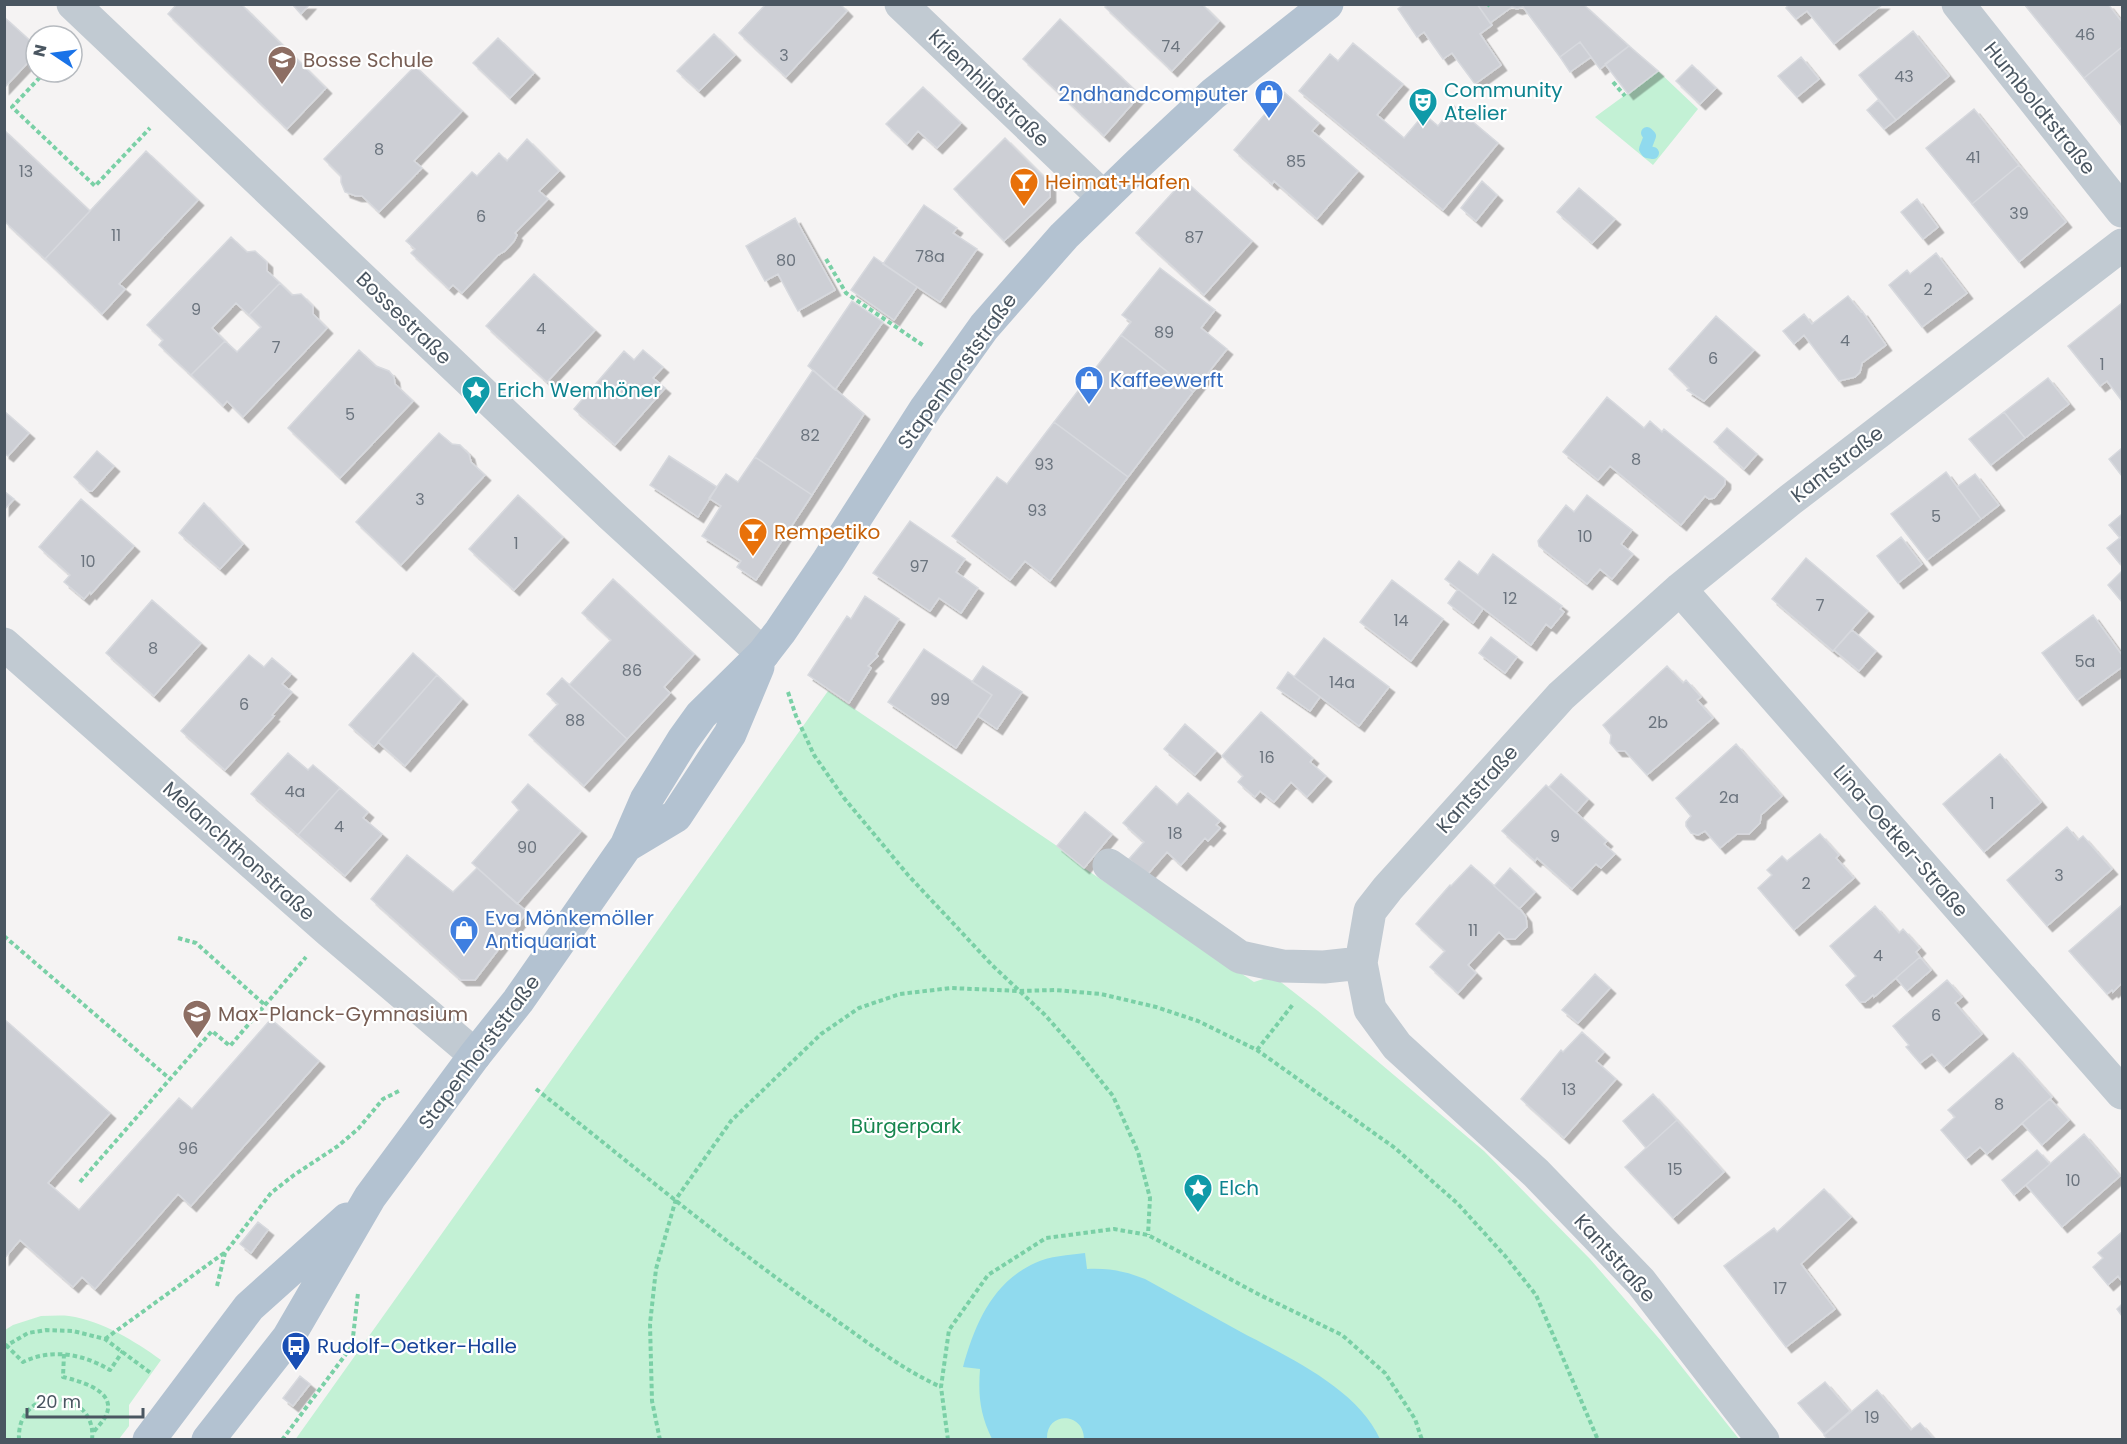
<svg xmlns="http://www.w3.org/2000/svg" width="2127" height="1444" font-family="Poppins,sans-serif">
<defs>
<filter id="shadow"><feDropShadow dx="5.5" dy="5.5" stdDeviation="0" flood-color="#0004"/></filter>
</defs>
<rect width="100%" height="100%" fill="#f5f3f3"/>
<path fill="#c3f1d5" d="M1658,71L1698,109L1653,165L1595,117Z
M828,691L1057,846L1084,868L1254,982L1273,976L1318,1011L1484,1151L1590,1259L1662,1342L1739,1439L295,1440Z
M41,1316C50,1316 60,1315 69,1316C102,1321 135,1341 161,1360L129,1405V1426L119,1439H5V1330L13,1325Z"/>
<path fill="#90daee" d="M1085,1253L1087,1269C1109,1268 1125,1271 1145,1279C1177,1297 1209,1314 1241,1332C1288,1357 1357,1388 1380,1439H1084C1084,1412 1046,1411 1047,1439H992C980,1414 978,1396 980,1369L963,1367C975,1324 992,1283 1035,1263C1049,1256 1069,1255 1085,1253Z"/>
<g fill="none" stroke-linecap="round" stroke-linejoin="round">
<path stroke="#90daee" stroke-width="12" d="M1647,133L1650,136L1645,149L1647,152L1653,153"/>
</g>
<path fill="#cdcfd5" stroke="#d7d9de" stroke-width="1.5" filter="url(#shadow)" d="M177,4H241L326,88L287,129L168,14Z
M292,4H310L301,14Z
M766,4H840L847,11L786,77L739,33Z
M1108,4H1202L1219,21L1172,71L1105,7Z
M1404,4H1477L1492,25L1480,34L1501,65L1475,84L1452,53L1443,59L1424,32L1417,37L1398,9Z
M1477,4H1583L1629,46L1600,69L1580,42L1560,57L1523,7L1517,9L1512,7L1490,23Z
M1789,4H1883L1834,44L1807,11L1796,19L1786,8Z
M2024,4H2108L2122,22V47L2084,78Z
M4,17L36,46V54L4,88Z
M1060,19L1140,95L1104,136L1023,59Z
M1913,31L1949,76L1896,120L1859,75Z
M714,34L735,55L699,91L677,71Z
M498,38L534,73L510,98L473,63Z
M1580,42L1591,57L1570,72L1560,57Z
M1353,43L1403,84L1377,115L1404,138L1424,114L1438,126L1454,106L1498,143L1443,210L1299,91L1330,54L1338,61Z
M1629,46L1658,71L1628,94L1605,64Z
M2122,47V126L2084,78Z
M1801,57L1819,79L1797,97L1778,76Z
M1692,65L1716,88L1700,104L1676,81Z
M415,66L462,111L414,161L422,168L379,212L362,196H356L345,192L341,182V176L324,159Z
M923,87L961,123L937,148L918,131L907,144L886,124Z
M1284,92L1319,123L1312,131L1358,171L1317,219L1274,181L1272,184L1234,150Z
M1878,100L1896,120L1884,129L1867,110Z
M1974,109L2019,165L1972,204L1926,148Z
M4,130L90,211L45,259L4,221Z
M1005,138L1050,183V197L1004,241L954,189Z
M527,139L559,171L539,191L548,199L515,233L517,235L514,241L505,251L498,255L462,293L453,285L449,289L411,253L415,249L406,241L472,172L477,176L499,153L507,161Z
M146,151L198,200L119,284L125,289L102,314L45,259Z
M2019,165L2066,222L2019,262L1972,204Z
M1184,180L1252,241L1204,295L1136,233Z
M1482,181L1497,195L1476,221L1461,208Z
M1579,188L1615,219L1592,243L1557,212Z
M1917,199L1938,227L1923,239L1901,212Z
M924,205L957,228L953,233L977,249L940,302L883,264Z
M795,218L835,290L798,311L778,274L765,281L746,246Z
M231,237L247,252L255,251L267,262V271L280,283L249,315L236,303L212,328L225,341L191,375L159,345L163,340L147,325Z
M1936,253L1967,293L1922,327L1889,285L1907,270L1910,274Z
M874,257L917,287L894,320L851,290Z
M1160,268L1215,310L1201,328L1227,349L1193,392L1121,335L1131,322L1122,315Z
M534,274L595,330L547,382L486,326Z
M280,283L292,295L301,294L313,306V314L327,328L243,417L227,401L223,406L191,375L225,341L237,352L261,327L249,315Z
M1848,296L1861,312L1862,311L1886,345L1862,363L1860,372L1855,377L1839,381L1804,335L1794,344L1783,331L1804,314L1812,324Z
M852,301L883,322L835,390L808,366Z
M2122,303V401L2107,381L2100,386L2068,346Z
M1716,316L1754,350L1704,401L1687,390L1689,388L1669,369Z
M1121,335L1193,392L1128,477L1054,422Z
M359,350L376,366L389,371L394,377L395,384L413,401L340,478L288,428Z
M643,350L663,367L653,378L665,388L615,445L574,409L624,351L634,360Z
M813,370L864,414L812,495L755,457Z
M2048,378L2069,404L2025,438L2004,412Z
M1607,397L1644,428L1650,421L1662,432L1664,429L1725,479V484L1714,498L1709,499L1705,496L1681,525L1610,466L1598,480L1563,452Z
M4,411L29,433L8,456L4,453Z
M2004,412L2025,438L1991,465L1969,439Z
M1054,422L1128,477L1050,581L1025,561L1010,580L952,536L997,477L1007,484Z
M1727,428L1757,454L1744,469L1714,442Z
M439,433L452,444L460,445L469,454L471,462L485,475L401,565L356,522Z
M2122,448V476L2109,459Z
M97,451L114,466L92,491H89L74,477Z
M669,456L717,487L698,517L650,485Z
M755,457L812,495L756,580L737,567L741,561L702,536L721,506L709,498L726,474L738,482Z
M1946,472L1981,519L1927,560L1891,514Z
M1975,474L1999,505L1981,519L1957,487Z
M4,491L14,499L4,510Z
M518,495L563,537L514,590L469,549Z
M1587,495L1632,530L1621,544L1633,554L1612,579L1600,569L1587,584L1539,546L1538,541L1566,505L1574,512Z
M81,499L134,546L91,594L90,592L84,599L64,582L70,575L39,547Z
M204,503L243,544L220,569L179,533Z
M2122,514V536L2120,538L2109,525Z
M910,521L965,559L956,572L978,588L961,613L939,598L930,611L873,573Z
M2122,536V562L2120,564L2107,548Z
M1901,537L1922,564L1898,583L1877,556Z
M1493,554L1562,606L1560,609L1564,612L1551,628L1546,624L1531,645L1445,579L1459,561L1478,575Z
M1806,558L1868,611L1833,651L1772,599Z
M2122,571V602L2108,585Z
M613,579L694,654L664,687L670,693L627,739L569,685L611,640L582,613Z
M1392,580L1443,619L1411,661L1360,622Z
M1458,589L1483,609L1473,623L1448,603Z
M865,596L899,619L876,654L878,656L868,666L871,668L849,703L808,675L847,616L851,619Z
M152,600L201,643L154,696L106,653Z
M2093,615L2122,655V667L2077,700L2042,653Z
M1852,630L1876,651L1859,671L1834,650Z
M1491,637L1517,657L1505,673L1479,653Z
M1324,638L1389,687L1359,726L1294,677Z
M924,649L992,695L956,748L888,702Z
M413,653L437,675L374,747L349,725Z
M249,655L264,667L272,658L291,674L282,684L292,692L272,715L274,716L225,770L181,731Z
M983,666L1022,692L997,729L978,716L992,695L972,682Z
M1667,666L1683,683L1686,680L1701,697L1697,700L1713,718L1647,775L1625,751H1617L1610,743L1611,735L1603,725Z
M1288,672L1320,697L1310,711L1277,688Z
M437,675L462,699L405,766L378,742Z
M562,678L627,739L584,786L529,735L558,704L547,694Z
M1261,712L1313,758L1310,762L1326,776L1307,797L1291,782L1274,802L1260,791L1255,797L1238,782L1243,776L1222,756Z
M1185,724L1216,751L1195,775L1164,749Z
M1736,744L1782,796L1761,815L1760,823L1749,834H1737L1720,848L1705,831L1698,835L1691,833L1686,826V822L1691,816L1676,798Z
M288,753L308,770L313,765L340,788L298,835L251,794Z
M2000,754L2041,802L1984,852L1943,804Z
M1561,774L1588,799L1576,813L1549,787Z
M528,784L581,831L517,904L472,863L519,810L512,802Z
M1546,785L1607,841L1604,844L1615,854L1601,868L1596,864L1572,889L1537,858L1535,861L1502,831Z
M1156,786L1177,805L1188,793L1220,821L1216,825L1220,828L1208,841L1205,838L1181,865L1167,852L1147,875L1129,859L1144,842L1123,823Z
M340,788L368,812L363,818L382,834L345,876L298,835Z
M1085,812L1112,834L1084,868L1057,846Z
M2067,827L2078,840L2083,836L2112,869L2047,926L2007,880Z
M1820,834L1839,855L1836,858L1854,878L1794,930L1758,888L1772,875L1767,870L1782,856L1787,861Z
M407,855L453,892L477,868L527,912L475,980H461L371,899Z
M1471,865L1520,909L1526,917L1527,927L1515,939H1506L1499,932L1468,965L1476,973L1458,993L1430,967L1445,951L1416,924L1450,885L1451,886Z
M1510,868L1535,892L1519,909L1494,886Z
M2122,905V983L2113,992L2112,990L2107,994L2069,951Z
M1875,906L1899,933L1903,929L1920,948L1916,952L1920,957L1874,997L1873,995L1865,1002H1860L1846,985L1856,976L1830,946Z
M1920,957L1931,970L1907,991L1896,978Z
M1595,974L1610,988L1578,1023L1562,1010Z
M1947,980L1962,997L1955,1003L1982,1034L1944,1067L1932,1054L1920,1063L1906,1047L1909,1045L1893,1026Z
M4,1019L110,1113L48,1183L79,1210L179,1098L192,1109L271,1019L319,1061L191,1206L178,1194L95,1289L82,1277L73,1287L20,1240L4,1259Z
M1582,1032L1604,1052L1596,1061L1616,1079L1564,1138L1521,1099L1561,1050L1563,1052Z
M2013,1053L2052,1097L1987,1154L1980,1147L1966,1159L1941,1130L1955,1117L1948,1110Z
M1653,1094L1677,1120L1646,1148L1623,1121Z
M2050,1099L2069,1120L2042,1145L2022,1123Z
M1677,1120L1724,1172L1673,1218L1625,1167Z
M2084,1134L2120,1176L2062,1227L2026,1185Z
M2037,1150L2050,1164L2014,1195L2002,1180Z
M1824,1189L1851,1217L1801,1264L1835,1309L1786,1347L1724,1266L1774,1228L1777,1232Z
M258,1222L268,1230L251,1253L240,1244Z
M2122,1232V1281L2118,1276L2108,1285L2093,1267L2103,1258L2098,1253Z
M2122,1304V1316L2117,1309Z
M300,1376L310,1384L293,1406L283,1398Z
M1825,1382L1850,1411L1824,1434L1798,1403Z
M1877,1390L1911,1430L1920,1423L1935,1440H1828L1824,1435Z"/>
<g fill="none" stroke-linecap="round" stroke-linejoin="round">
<path stroke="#7ad0a6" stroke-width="4" stroke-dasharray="4.5 3" stroke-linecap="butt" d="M1487,6L1489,4
M45,72L12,107L95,186L150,128
M1613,82L1625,96
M826,259L846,293L924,346
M788,692L796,716L814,755L844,798L908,875L992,965L1045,1015L1076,1050L1113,1096L1138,1152L1150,1198L1148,1235
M4,936L170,1079
M178,938L196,943L265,1005
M1257,1050L1294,1003
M536,1089C634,1166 728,1246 830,1316C866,1341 901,1369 941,1387
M80,1182L212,1031L230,1046L306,957
M217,1286L225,1253L271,1193L294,1175L338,1146L358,1129L383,1099L401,1090
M105,1339L224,1253
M6,1345L23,1362C52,1348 83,1354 110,1370L123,1351
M4,1347L28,1333L46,1330L73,1331L105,1339L152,1374
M64,1354L63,1377C79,1381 115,1390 107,1413C105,1420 97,1427 93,1433
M19,1440C16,1383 98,1388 92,1440
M282,1440L352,1346L358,1293
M660,1440L652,1401L650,1324L656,1269L676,1199L731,1121L821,1034L859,1008L900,994L951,988L1019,991L1055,990L1101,994L1156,1007L1198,1021L1257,1050L1395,1148L1458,1204L1506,1257L1536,1295L1598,1440
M948,1440L941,1387L949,1330L988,1275L1046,1238L1114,1229L1148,1235L1258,1294L1342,1335L1385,1373L1415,1419L1422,1440"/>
<path stroke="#c1cad2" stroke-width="33" d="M73,4L611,515L763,654
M901,4L1103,197
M1958,4L2122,211
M1680,589L2122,1093
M4,644L329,931L475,1055
M1109,865L1240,957L1282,966L1324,967L1361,963
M1763,1440L1641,1282L1536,1173L1397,1046L1370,1009L1361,963L1370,911L1388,888L1561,696L1680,589L1790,500L2122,245"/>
<path stroke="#b3c2d1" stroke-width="33" d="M626,846L676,816L730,734L758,667
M149,1440L249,1307L347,1219
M208,1440L288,1338L370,1197L475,1055L518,1001L626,846L646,800L683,740L701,715L763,654L780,632L828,561L926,408L984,327L1064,236L1138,164L1213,94L1327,4"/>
</g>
<defs>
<g id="school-pin" transform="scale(1.5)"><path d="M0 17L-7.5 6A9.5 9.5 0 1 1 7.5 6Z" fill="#8d6e63" stroke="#fff"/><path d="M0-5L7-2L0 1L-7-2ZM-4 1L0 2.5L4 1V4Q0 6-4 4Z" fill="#fff"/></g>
<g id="shop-pin" transform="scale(1.5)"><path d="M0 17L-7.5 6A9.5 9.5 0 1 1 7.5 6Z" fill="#3f7fe0" stroke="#fff"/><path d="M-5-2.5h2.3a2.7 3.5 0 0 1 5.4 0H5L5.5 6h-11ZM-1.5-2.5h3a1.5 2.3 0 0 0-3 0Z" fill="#fff"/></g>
<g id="theatre-pin" transform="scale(1.5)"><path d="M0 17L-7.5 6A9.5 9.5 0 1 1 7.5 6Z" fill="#0f9aa8" stroke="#fff"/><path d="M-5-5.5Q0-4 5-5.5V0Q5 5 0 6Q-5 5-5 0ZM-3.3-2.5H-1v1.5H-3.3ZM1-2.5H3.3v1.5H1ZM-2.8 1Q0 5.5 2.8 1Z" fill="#fff"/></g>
<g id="bar-pin" transform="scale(1.5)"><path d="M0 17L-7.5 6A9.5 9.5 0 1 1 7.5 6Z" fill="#e8710a" stroke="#fff"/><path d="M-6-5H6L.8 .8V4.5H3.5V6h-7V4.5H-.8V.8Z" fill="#fff"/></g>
<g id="sight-pin" transform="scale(1.5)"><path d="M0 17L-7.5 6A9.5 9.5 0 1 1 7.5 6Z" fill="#0f9aa8" stroke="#fff"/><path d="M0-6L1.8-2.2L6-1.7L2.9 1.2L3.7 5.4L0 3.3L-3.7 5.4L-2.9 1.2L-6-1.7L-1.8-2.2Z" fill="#fff"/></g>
<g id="bus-pin" transform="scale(1.5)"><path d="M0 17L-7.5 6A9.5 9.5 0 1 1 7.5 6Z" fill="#1a4fb4" stroke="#fff"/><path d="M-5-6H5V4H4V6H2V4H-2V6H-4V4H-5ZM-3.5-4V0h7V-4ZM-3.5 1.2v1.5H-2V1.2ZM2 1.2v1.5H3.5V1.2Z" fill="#fff"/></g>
</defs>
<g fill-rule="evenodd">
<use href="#school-pin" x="282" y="60"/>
<use href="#shop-pin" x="1269" y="94"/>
<use href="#theatre-pin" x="1423" y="102"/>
<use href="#bar-pin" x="1024" y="182"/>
<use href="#shop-pin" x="1089" y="380"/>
<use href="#sight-pin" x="476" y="390"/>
<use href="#bar-pin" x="753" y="532"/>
<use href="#shop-pin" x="464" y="930"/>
<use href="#school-pin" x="197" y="1014"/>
<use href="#sight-pin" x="1198" y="1188"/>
<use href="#bus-pin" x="296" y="1346"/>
</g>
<g text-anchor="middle" stroke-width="4.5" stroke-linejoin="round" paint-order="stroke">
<g font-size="16" fill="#6b747e">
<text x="2085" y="40">46</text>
<text x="1171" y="52">74</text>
<text x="784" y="61">3</text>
<text x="1904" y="82">43</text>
<text x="379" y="155">8</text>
<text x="1973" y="163">41</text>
<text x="1296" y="167">85</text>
<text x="26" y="177">13</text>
<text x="2019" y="219">39</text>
<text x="481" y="222">6</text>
<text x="116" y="241">11</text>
<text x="1194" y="243">87</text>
<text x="930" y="262">78a</text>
<text x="786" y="266">80</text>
<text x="1928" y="295">2</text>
<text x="196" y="315">9</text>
<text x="541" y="334">4</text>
<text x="1164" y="338">89</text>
<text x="1845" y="346">4</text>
<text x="276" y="353">7</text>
<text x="1713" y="364">6</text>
<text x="2102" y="370">1</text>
<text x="350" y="420">5</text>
<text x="810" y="441">82</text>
<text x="1636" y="465">8</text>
<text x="1044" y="470">93</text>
<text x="420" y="505">3</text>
<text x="1037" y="516">93</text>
<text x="1936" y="522">5</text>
<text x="1585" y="542">10</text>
<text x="516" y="549">1</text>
<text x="88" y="567">10</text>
<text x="919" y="572">97</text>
<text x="1510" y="604">12</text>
<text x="1820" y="611">7</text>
<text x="1401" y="626">14</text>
<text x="153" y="654">8</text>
<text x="2085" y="667">5a</text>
<text x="632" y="676">86</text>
<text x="1342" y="688">14a</text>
<text x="940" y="705">99</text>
<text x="244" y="710">6</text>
<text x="575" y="726">88</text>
<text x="1658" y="728">2b</text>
<text x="1267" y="763">16</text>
<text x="295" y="797">4a</text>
<text x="1729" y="803">2a</text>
<text x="1992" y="809">1</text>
<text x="339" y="832">4</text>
<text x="1175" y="839">18</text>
<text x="1555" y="842">9</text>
<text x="527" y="853">90</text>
<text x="2059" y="881">3</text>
<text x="1806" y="889">2</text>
<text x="1473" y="936">11</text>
<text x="1878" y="961">4</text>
<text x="1936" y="1021">6</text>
<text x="1569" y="1095">13</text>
<text x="1999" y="1110">8</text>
<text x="188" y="1154">96</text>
<text x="1675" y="1175">15</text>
<text x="2073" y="1186">10</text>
<text x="1780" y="1294">17</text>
<text x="1872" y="1423">19</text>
</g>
<g font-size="20" fill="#785e54" stroke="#fff" text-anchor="start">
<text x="303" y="67">Bosse Schule</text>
<text x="218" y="1021">Max-Planck-Gymnasium</text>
</g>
<g font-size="20" fill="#4a5661" stroke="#fff">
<text transform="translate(989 88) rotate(44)" y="7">Kriemhildstraße</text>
<text transform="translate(2040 108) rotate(51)" y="7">Humboldtstraße</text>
<text transform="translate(404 318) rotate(44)" y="7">Bossestraße</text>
<text transform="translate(957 371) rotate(-54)" y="7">Stapenhorststraße</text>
<text transform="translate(1837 464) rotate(-38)" y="7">Kantstraße</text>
<text transform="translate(1477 789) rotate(-48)" y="7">Kantstraße</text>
<text transform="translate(1901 841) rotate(49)" y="7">Lina-Oetker-Straße</text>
<text transform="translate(239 851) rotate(42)" y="7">Melanchthonstraße</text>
<text transform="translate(479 1052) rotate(-53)" y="7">Stapenhorststraße</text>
<text transform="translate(1615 1258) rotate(48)" y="7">Kantstraße</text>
</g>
<g font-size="20" fill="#0d838f" stroke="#fff" text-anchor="start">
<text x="1444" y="97">Community<tspan x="1444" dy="23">Atelier</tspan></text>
<text x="497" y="397">Erich Wemhöner</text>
<text x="1219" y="1195">Elch</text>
</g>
<g font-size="20" fill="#366cbe" stroke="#fff" text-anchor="start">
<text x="1248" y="101" text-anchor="end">2ndhandcomputer</text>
<text x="1110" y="387">Kaffeewerft</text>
<text x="485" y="925">Eva Mönkemöller<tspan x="485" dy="23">Antiquariat</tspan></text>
</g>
<g font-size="20" fill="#c56008" stroke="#fff" text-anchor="start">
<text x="1045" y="189">Heimat+Hafen</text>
<text x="774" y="539">Rempetiko</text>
</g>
<g font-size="20" fill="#17864f" stroke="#fff">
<text x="906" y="1133">Bürgerpark</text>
</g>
<g font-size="20" fill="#164399" stroke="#fff" text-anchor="start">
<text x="317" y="1353">Rudolf-Oetker-Halle</text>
</g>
</g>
<rect width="2127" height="1444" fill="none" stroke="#4a5661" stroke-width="12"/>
<g transform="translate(54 54) rotate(283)"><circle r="28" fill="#ffffff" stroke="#b7bbc0" stroke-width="1.5"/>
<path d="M0-4.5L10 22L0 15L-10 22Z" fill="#1a73e8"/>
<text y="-9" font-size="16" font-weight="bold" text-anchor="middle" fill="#4a5661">N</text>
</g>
<path d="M27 1408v9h116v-9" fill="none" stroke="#4a5661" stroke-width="3"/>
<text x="36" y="1408" font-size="18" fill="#4a5661" stroke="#ffffff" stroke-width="4.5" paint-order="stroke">20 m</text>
</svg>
